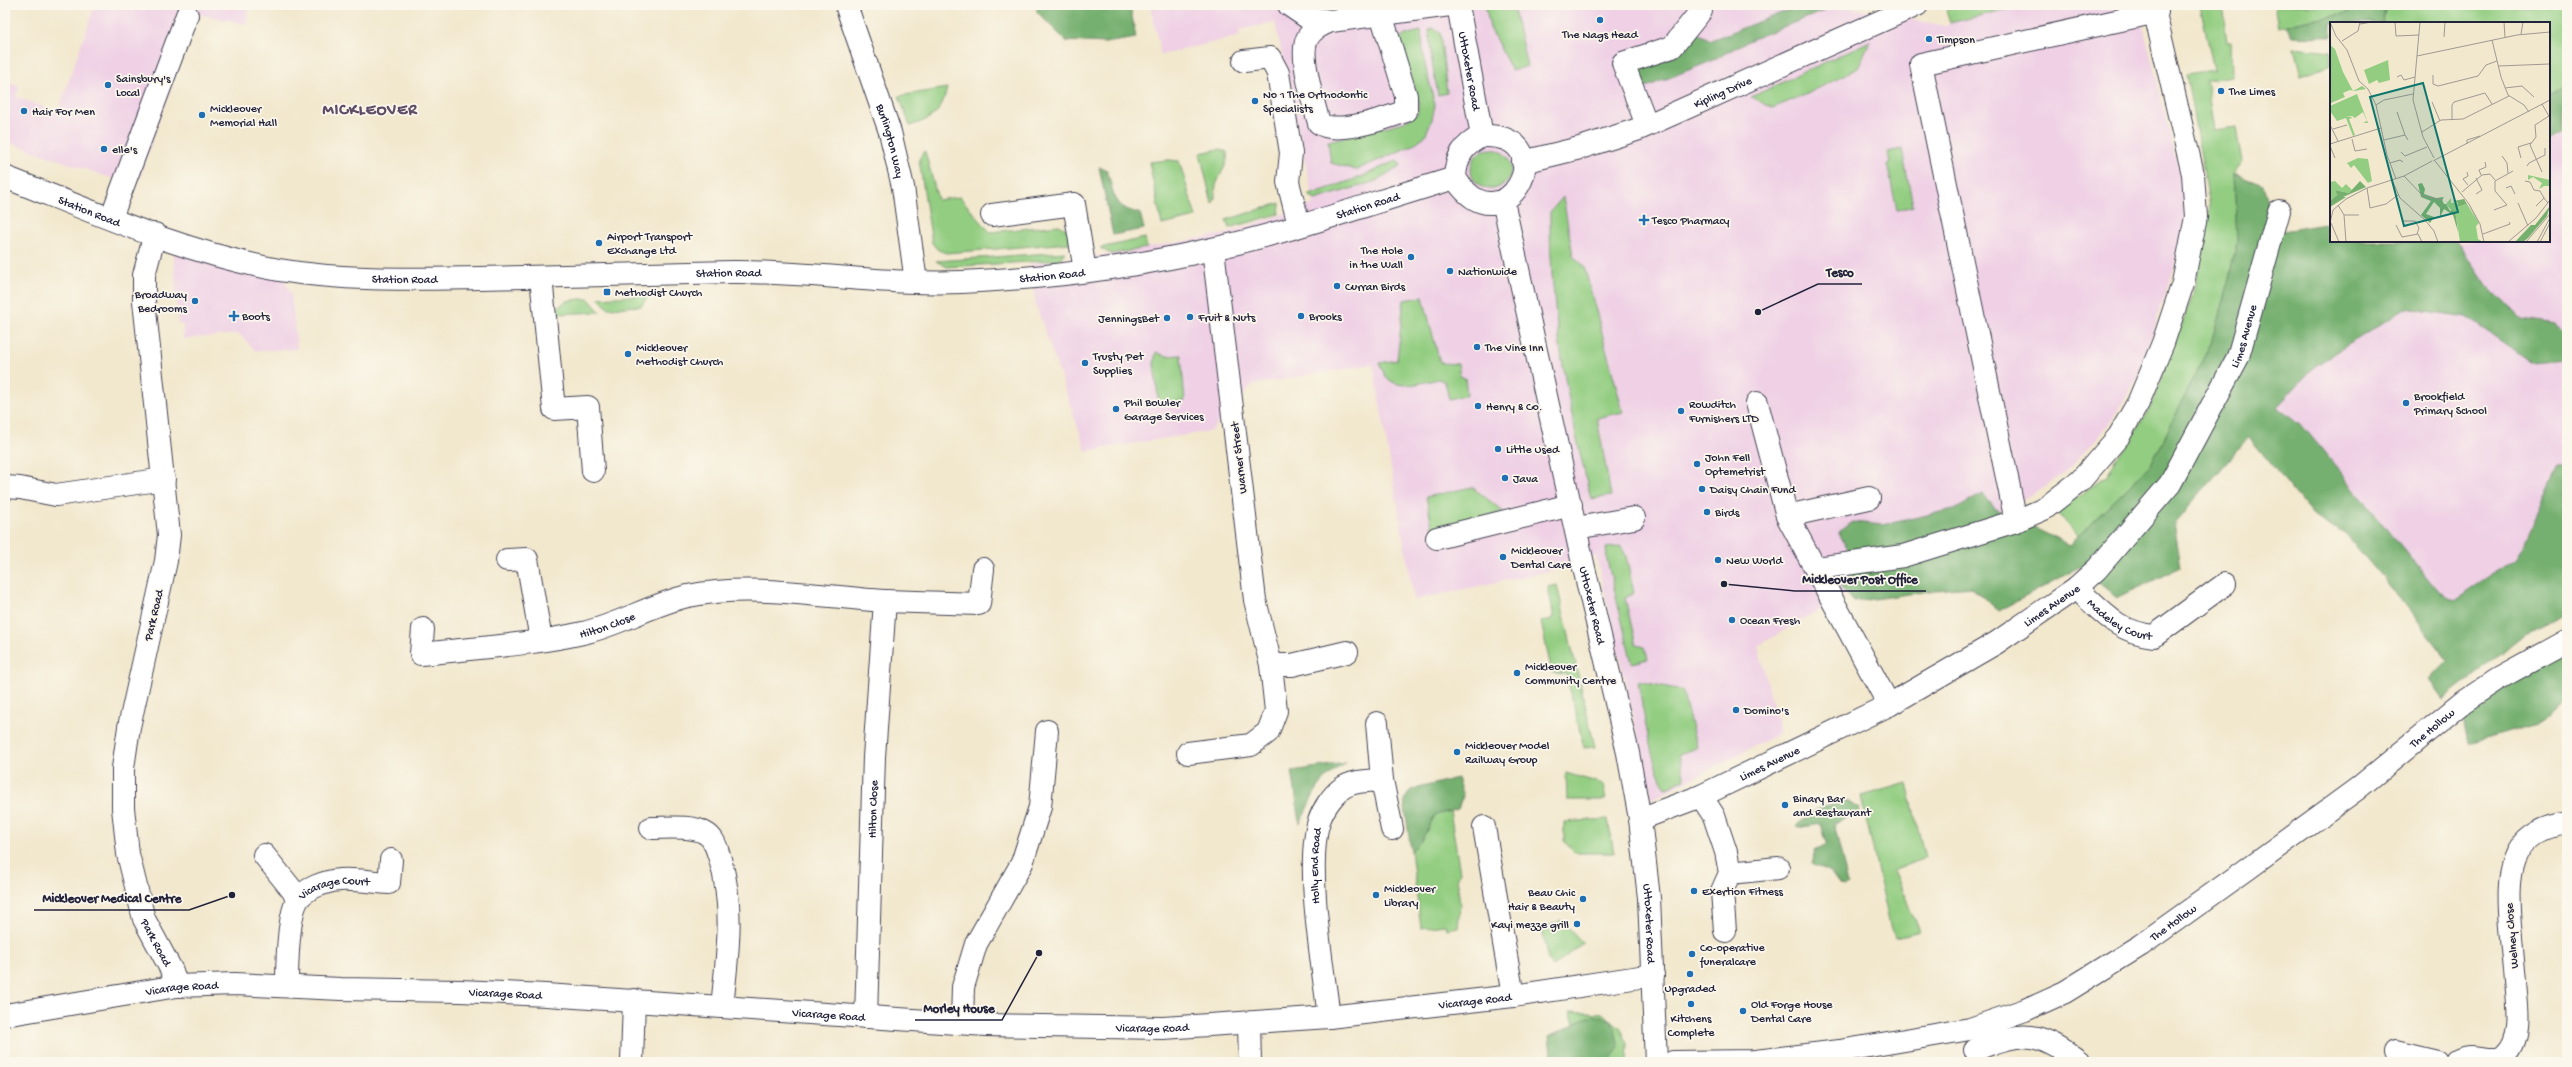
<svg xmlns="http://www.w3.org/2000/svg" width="2572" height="1067" font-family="'Gochi Hand',sans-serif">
<rect width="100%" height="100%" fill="#fbf7ec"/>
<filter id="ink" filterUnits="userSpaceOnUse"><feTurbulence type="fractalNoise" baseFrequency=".025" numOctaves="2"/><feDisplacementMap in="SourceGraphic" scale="8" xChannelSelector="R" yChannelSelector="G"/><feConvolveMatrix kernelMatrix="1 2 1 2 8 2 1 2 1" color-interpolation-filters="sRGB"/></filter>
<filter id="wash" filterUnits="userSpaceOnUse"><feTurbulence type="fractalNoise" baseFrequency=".012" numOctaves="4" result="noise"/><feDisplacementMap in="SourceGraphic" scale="16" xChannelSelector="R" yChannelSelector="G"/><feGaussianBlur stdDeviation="0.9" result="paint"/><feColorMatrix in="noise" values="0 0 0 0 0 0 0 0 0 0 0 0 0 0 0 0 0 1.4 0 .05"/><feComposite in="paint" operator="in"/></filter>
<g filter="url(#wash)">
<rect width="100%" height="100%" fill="#f2e8ce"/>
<path fill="#efd0e5" d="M95,5H247V24L197,14L136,187L5,141V81L19,86L16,97L58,112Z
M1150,5H1837L1946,26L1950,23L2024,5H2138L2181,180L2186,220L2173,271L2137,377L2119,410L2098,438L2065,472L2034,494L1872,576L1846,594L1758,646L1780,733L1652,799L1596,556L1553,570L1414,600L1373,364L1252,385L1211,431L1086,451L1036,305L1030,264L1111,254L1224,234L1314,204L1275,22L1239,30L1240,36L1161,55Z
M2567,128V600L2480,656L2259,419L2331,241H2549V138Z
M173,241L278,269L291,293L297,349L256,351L239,334L183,339V324H178Z"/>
<path fill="#93cd81" stroke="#5a785e" d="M1485,5H1513L1527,66L1512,71L1490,28Z
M1956,5H2024L1950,23L1946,11Z
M2200,5H2222L2227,42H2231L2232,76L2206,80L2214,130L2237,127L2243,162L2234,174L2237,241L2229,279L2211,343L2151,465L2078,536L2057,512L2106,476L2150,408L2192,297L2210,207L2186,74L2214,70Z
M2274,5H2347L2348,13L2278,27Z
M2386,5H2567V84L2549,93V23H2382Z
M1434,28L1440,32L1447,93L1438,95L1431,56L1429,30Z
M1421,31L1425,65L1435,105L1432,119L1425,136L1411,146L1356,170L1331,163L1328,141L1404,122L1417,114L1419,102L1399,40L1405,35Z
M1870,41L1858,68L1805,95L1772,108L1751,97Z
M2294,48L2331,52V65L2301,75Z
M947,88C941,113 934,118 910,126L899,96Z
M1220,149L1227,152C1230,168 1212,179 1215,199L1212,204L1200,153Z
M1902,149L1913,206L1897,210L1887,164L1890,163L1888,152Z
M1471 169a20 20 0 1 1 40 0a20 20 0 1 1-40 0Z
M925,151L938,200L960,197L990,232L1059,225L1070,231V243L946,253L938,250L932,243L919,159Z
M1169,160L1179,161L1196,217L1162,225L1149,162Z
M1397,160L1401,165L1376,181L1315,200L1309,195L1361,177Z
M1563,197L1573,256L1584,266L1623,412L1597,418L1611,496L1591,499C1568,408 1549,305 1550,212Z
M1280,203L1279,214L1229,228L1226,220Z
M1145,238L1147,248L1111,254L1100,248Z
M1065,252L1059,260L947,267L936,261Z
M649,295L641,306L608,308L598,298Z
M1423,297L1440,363L1458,364L1460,376L1465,378L1467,395L1449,399L1445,382L1439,379C1415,384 1388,395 1380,363L1397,360L1404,300Z
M583,299H589L600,312L555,314C561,300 569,300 583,299Z
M1156,352L1166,356L1181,355L1185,401L1159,405L1154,363Z
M1472,487L1504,512L1433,530L1426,497Z
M1621,546L1626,556L1634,593L1625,598L1636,645L1645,647L1648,659L1632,663L1607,560L1606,548Z
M1557,585L1595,747L1584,748L1566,674L1552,673L1541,622L1554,618L1548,587Z
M1638,681L1682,690L1697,748L1679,754L1685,779L1667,788C1652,774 1642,703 1638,681Z
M1566,773L1603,784L1606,800H1567Z
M1907,783L1925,858L1893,871L1920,931L1896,937L1891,930L1861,796Z
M1450,811L1460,873L1457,876L1460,905L1458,927L1446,929L1445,925L1421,928L1411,851L1421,841L1435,815Z
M1608,819L1614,853H1575L1564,841V822Z
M1561,920L1583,943L1552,967L1548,960L1542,929Z
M1570,1011L1602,1013L1620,1027L1628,1044L1627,1062H1586Z"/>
<path fill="#76b06f" stroke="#4c6955" d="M1037,5H1130L1136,38L1105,43L1066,41L1037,12Z
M1802,5H1819L1824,11L1750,40L1709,62L1641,89L1633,69C1662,60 1680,61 1697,33L1711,40Z
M2347,5H2386L2382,23H2331V37L2292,36L2286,25L2348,13Z
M2567,84V127L2549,137V93Z
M1099,167L1107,170C1114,193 1113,209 1140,213L1144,229L1113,235Z
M2234,174L2263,185L2277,232L2331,223V241H2458L2487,285L2521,319L2554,324L2567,333V360L2533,363L2466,317L2406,308L2315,366L2277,407L2306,430L2439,592L2454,600L2517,559L2559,466H2567V610L2533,628L2443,699L2429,680L2448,660L2401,599L2346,535L2312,514L2249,437L2174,523L2181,567L2117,598L2080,567L1999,611L1971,587L1936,590L1853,602L1840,586L1859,567L1838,532L1853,522L1883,525L1958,508L1982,494L1996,509L2069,545L2151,465L2211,343L2229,279L2237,241Z
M2567,651V699L2544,722L2468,744L2462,714L2505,685Z
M1345,763C1315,784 1316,791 1300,823L1292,771Z
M1457,778L1463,796L1458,809L1435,815L1421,841L1411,851L1404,800L1411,790Z
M1848,800L1860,808L1858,814L1834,823L1848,884L1844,886L1840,885L1831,873L1811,864L1815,850L1827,844L1821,824L1797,828V825L1816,810Z
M1593,1015L1612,1020L1619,1046L1609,1062H1552L1549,1036Z"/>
</g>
<g filter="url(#ink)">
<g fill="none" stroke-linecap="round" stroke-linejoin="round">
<g stroke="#414051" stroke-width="24">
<g id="minor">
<path id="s1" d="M846,5L890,132L903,187L916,282"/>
<path d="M1289,5L1308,18L1331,21L1450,5"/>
<path d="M1331,21C1321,25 1312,29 1307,39C1299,56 1314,105 1319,123C1335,136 1387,118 1406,111V96L1381,14"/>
<path d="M1244,61L1270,58L1278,73L1291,153L1288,182L1299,225"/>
<path d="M1647,125L1623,63L1672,47L1701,11"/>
<path id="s2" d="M1523,162L1580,148L1639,129L1917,5"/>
<path id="s3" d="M1503,201L1584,568L1628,753L1640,819L1649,898L1656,1062"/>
<path d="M992,215L1074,204L1085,271"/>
<path d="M111,218L187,15"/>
<path id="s4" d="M155,234L144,275V301L169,535L166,561L129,727L123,768V808L128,854L144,919L172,971L177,986"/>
<path d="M541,277L554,409L588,407L593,471"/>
<path d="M1757,403L1787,516L1889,705"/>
<path d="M5,487L20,488L56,495L164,479"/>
<path d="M1787,516L1869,498"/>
<path d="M2016,521L1921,64L2157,12"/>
<path d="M1576,528L1634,518"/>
<path d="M1437,538L1571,505"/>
<path d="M507,560L527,559L541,640"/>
<path d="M1817,568L1903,556L2016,521L2044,509L2080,481L2119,436L2138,403L2163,343L2183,283L2196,217L2193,174L2153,5"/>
<path id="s5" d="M2076,588C2103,612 2117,632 2154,636L2225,584"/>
<path id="s6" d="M423,629L421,654C474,648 530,645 583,633C619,625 652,604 688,596C752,583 821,597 885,601"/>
<path d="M1271,665H1292L1347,652"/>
<path d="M1377,723L1382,780L1392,829"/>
<path d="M1188,753L1251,745L1268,732L1276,711L1271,665L1255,600L1213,249"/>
<path d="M1701,796L1714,816L1726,852L1730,873L1722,891L1725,931"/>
<path id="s7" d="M1640,819L1701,796L1889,705L1996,643L2076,588L2097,569L2170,484L2238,357L2279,211"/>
<path d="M1484,827L1513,996"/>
<path d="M651,828C667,828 692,825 705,833C715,838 717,850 720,859C735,908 727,957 722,1007"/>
<path d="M264,855L293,891L297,900"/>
<path d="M1730,873L1778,868"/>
<path id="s8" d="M287,986C287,965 288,918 297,901C304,888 327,881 340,880C356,879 373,882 389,883L391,860"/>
<path id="s9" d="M5,1015L177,986L235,984L341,989L460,991L546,995L986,1025L1163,1028L1329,1017L1513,996L1653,975"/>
<path id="s10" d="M866,1017L874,757L885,601L979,604L983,569"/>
<path id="s11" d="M1329,1017C1323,967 1305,866 1319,821C1323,809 1332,796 1341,789C1353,780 1369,781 1382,780"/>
<path d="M962,1023L963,987L976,944L1022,863L1040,807L1047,731"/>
<path d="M1249,1024L1250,1062"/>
<path d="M1975,1050C2022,1030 2040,1031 2080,1062"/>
<path d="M2395,1052L2437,1062"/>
<path d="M632,1062L634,1000"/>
<path id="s12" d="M1673,1062L1755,1061L1840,1051L1970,1029L2025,1010L2065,992L2141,945L2246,870L2357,789L2463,702L2496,680L2567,641"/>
<path d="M2457,1062C2462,1061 2467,1058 2472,1058C2482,1058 2496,1064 2504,1056C2521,1041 2518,1013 2516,993C2514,971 2512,949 2510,926C2506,876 2506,832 2567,822"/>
</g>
</g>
<g stroke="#414051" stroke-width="24">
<g id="major">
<path id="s13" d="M1458,5L1482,136"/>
<path d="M1482,136C1568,133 1504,254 1455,178C1456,157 1463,145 1482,136Z"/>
<path id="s14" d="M5,177C94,212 184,253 279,270C345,281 413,279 479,278C563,276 648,274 732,272C809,271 885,285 962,282C1046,278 1131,268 1212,249C1294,231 1374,202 1455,178"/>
</g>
</g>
<use href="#minor" stroke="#fff" stroke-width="22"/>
<use href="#major" stroke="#fff" stroke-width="22"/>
</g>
</g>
<g fill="#1f6fb2" stroke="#fbf7ec" stroke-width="1.5">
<circle cx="1600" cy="20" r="4"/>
<circle cx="1929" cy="39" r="4"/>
<circle cx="108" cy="85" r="4"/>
<circle cx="2221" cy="91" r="4"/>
<circle cx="1255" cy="101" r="4"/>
<circle cx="24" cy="111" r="4"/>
<circle cx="202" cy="115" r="4"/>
<circle cx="104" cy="149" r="4"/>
<path d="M1642 214h4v4h4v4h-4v4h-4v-4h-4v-4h4z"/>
<circle cx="599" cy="243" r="4"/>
<circle cx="1411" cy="257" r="4"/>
<circle cx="1450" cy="271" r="4"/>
<circle cx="1337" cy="286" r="4"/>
<rect x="603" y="288" width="8" height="8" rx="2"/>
<circle cx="195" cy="301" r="4"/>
<path d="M232 310h4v4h4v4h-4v4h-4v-4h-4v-4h4z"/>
<circle cx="1301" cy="316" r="4"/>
<circle cx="1190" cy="317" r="4"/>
<circle cx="1167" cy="318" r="4"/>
<circle cx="1477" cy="347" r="4"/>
<circle cx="628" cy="354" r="4"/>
<circle cx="1085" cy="363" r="4"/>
<circle cx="2406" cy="403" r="4"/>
<circle cx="1478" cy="406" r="4"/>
<circle cx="1116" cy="409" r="4"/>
<circle cx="1681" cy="411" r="4"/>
<circle cx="1498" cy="449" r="4"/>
<circle cx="1697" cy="464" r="4"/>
<circle cx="1505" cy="478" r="4"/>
<circle cx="1702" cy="489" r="4"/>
<circle cx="1707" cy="512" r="4"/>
<circle cx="1503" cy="557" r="4"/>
<circle cx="1718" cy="560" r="4"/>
<circle cx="1732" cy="620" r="4"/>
<circle cx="1517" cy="673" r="4"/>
<circle cx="1736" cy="710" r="4"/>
<circle cx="1457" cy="752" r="4"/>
<circle cx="1785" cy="805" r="4"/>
<circle cx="1694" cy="891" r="4"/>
<circle cx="1376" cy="895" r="4"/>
<circle cx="1583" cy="899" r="4"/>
<circle cx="1577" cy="924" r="4"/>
<circle cx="1692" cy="954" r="4"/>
<circle cx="1690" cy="974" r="4"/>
<circle cx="1691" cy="1004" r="4"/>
<circle cx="1743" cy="1011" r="4"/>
</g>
<g text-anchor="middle" stroke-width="3.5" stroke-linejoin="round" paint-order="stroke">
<g font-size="12" fill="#22223b" stroke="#fbf7ec" text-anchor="start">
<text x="1600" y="38" text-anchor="middle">The Nags Head</text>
<text x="1937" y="43">Timpson</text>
<text x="116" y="82">Sainsbury's<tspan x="116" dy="14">Local</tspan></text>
<text x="2229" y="95">The Limes</text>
<text x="1263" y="98">No 1 The Orthodontic<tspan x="1263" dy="14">Specialists</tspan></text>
<text x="210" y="112">Mickleover<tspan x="210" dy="14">Memorial Hall</tspan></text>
<text x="32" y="115">Hair For Men</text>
<text x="112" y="153">elle's</text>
<text x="1652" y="224">Tesco Pharmacy</text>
<text x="607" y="240">Airport Transport<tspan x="607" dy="14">Exchange Ltd</tspan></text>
<text x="1403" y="254" text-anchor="end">The Hole<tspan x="1403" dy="14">in the Wall</tspan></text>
<text x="1458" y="275">Nationwide</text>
<text x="1345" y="290">Curran Birds</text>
<text x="615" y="296">Methodist Church</text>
<text x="187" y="298" text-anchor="end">Broadway<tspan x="187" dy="14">Bedrooms</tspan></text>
<text x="242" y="320">Boots</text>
<text x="1309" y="320">Brooks</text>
<text x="1198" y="321">Fruit &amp; Nuts</text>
<text x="1159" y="322" text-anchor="end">JenningsBet</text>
<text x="636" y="351">Mickleover<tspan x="636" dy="14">Methodist Church</tspan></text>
<text x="1485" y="351">The Vine Inn</text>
<text x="1093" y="360">Trusty Pet<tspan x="1093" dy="14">Supplies</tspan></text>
<text x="2414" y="400">Brookfield<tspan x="2414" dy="14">Primary School</tspan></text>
<text x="1124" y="406">Phil Bowler<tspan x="1124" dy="14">Garage Services</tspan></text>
<text x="1689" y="408">Rowditch<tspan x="1689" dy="14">Furnishers LTD</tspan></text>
<text x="1486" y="410">Henry &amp; Co.</text>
<text x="1506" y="453">Little Used</text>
<text x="1705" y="461">John Fell<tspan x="1705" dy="14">Optemetrist</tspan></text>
<text x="1513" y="482">Java</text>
<text x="1710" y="493">Daisy Chain Fund</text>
<text x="1715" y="516">Birds</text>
<text x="1511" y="554">Mickleover<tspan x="1511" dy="14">Dental Care</tspan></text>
<text x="1726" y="564">New World</text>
<text x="1740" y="624">Ocean Fresh</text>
<text x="1525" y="670">Mickleover<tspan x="1525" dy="14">Community Centre</tspan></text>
<text x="1744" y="714">Domino's</text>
<text x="1465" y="749">Mickleover Model<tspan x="1465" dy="14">Railway Group</tspan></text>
<text x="1793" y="802">Binary Bar<tspan x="1793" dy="14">and Restaurant</tspan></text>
<text x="1384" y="892">Mickleover<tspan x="1384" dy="14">Library</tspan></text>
<text x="1702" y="895">Exertion Fitness</text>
<text x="1575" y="896" text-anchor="end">Beau Chic<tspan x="1575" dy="14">Hair &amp; Beauty</tspan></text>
<text x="1569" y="928" text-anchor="end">Kayi mezze grill</text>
<text x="1700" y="951">Co-operative<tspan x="1700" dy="14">funeralcare</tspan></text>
<text x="1690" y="992" text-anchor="middle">Upgraded</text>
<text x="1751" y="1008">Old Forge House<tspan x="1751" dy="14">Dental Care</tspan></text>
<text x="1691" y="1022" text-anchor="middle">Kitchens<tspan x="1691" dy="14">Complete</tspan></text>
</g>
<g font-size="12" fill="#22223b" stroke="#fbf7ec">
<text dy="4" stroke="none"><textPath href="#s13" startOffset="67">Uttoxeter Road</textPath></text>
<text dy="4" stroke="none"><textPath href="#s2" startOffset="212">Kipling Drive</textPath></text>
<text dy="4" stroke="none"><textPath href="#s1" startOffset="143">Burlington Way</textPath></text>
<text dy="4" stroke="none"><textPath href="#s14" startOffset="1388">Station Road</textPath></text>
<text dy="4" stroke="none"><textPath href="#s14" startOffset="91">Station Road</textPath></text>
<text dy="4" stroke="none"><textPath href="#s14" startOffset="740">Station Road</textPath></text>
<text dy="4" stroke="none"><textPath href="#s14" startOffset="1064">Station Road</textPath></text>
<text dy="4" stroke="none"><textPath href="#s14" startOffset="416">Station Road</textPath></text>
<text dy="4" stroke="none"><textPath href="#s7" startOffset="801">Limes Avenue</textPath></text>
<text transform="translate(1238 458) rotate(-97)" y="4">Warner Street</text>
<text dy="4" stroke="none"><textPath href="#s7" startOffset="465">Limes Avenue</textPath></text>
<text dy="4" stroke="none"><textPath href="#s3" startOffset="414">Uttoxeter Road</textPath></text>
<text transform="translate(153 615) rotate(-77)" y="4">Park Road</text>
<text dy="4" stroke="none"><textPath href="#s5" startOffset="55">Madeley Court</textPath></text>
<text dy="4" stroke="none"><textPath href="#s6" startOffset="214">Hilton Close</textPath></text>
<text dy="4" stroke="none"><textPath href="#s12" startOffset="854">The Hollow</textPath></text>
<text dy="4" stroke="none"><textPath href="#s7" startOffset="141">Limes Avenue</textPath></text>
<text dy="4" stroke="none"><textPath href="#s10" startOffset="208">Hilton Close</textPath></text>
<text dy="4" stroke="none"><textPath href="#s11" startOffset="152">Holly End Road</textPath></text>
<text dy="4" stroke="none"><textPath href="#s8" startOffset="128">Vicarage Court</textPath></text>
<text dy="4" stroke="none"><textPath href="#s12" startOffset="530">The Hollow</textPath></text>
<text dy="4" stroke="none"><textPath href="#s3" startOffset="738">Uttoxeter Road</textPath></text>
<text transform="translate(2511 936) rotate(-95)" y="4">Welney Close</text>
<text dy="4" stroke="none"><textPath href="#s4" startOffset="721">Park Road</textPath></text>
<text dy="4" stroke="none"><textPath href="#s9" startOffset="179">Vicarage Road</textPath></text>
<text dy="4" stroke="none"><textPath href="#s9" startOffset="503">Vicarage Road</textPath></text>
<text dy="4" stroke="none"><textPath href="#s9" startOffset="1475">Vicarage Road</textPath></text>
<text dy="4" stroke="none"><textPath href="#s9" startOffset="827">Vicarage Road</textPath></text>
<text dy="4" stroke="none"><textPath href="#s9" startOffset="1151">Vicarage Road</textPath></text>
</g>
<g font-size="16" font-weight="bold" letter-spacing="1" fill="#5f4d68" stroke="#fbf7ec">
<text x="370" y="114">MICKLEOVER</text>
</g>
</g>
<g transform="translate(2330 22)">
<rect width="220" height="220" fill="#f2e8ce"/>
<path d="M0,23L5,27L13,50L23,69L32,64L36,67L24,69L20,68L13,71L15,75L1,81ZM58,38L60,58L49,61L47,58L39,62L34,48ZM27,72L38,101H33L37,99L33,90L25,96L22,94L16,95H21L22,96L19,97L25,113L23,114L16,96L7,99L0,89V84ZM28,136L38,137L42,159L38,161L24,143L21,146L17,141ZM198,153L220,158V164H214L209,167L212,161L203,155L198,158ZM5,159L12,166L16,162L22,168L19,171L5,168L7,173L0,179V160ZM121,176V181L128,180L127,185L136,182L145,196L137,180L149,201L146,204L148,217L153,220H130L126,194L116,182Z" fill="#93cd81"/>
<path d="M30,159L36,165L13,175H16L0,185V179L7,173L5,168L19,171ZM92,161L95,167L94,172L106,176L114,175L112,178L114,182H116L120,189L123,188L126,194L128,210L123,193L114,187L110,195V186L104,180L96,192L104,195L100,201L91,193L101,179L91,175L88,162ZM122,176L124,179L134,177L145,196L136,182L127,185L128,180H124ZM220,184L217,194L198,216L193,220H185L201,203H205Z" fill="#76b06f"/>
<path fill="none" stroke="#9f9993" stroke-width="1" d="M0,0L6,14L17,28L29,59L38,67L46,83L57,133L66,157M65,0L66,14L89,13M90,0L83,78L93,115L104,136M174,0L175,16M30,2L42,0M191,12L193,0M114,15L115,0M162,18L171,55L178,73L194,83L199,90M12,19L28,9L30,0M87,34L187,13L220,10M168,44L220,42M103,53V62L108,64L148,54L156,43L167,39M67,55L71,53L74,58L85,55M175,66L192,64L204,75M102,80L110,99M212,82L220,96M46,83L54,78L83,72M67,90L75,113M122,97V83L124,80L155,71L162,82M0,103L8,119M3,107L17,103M92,110L111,98L133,97L179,74M22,117L25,129L37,127M54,118L75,113L78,118M0,122L51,106M137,122V118L150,114M0,124L5,136M71,130L75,134L97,125M172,134L177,141L178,151M191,136L188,125L201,121M103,139L220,78M105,139L139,182L150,202L154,220M60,141L70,138L73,140M197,144L199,141L215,133V126M137,150L138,154L133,157L138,163M212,150L200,123L206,115L205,103L219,94M151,153L149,148L156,145L155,140M74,154L93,174L113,178M146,156L152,168L146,172M62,158L70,176L95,198L104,209L108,220M195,159L200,160L204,168L210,169L214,176M37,166L40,186L56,182L68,173M176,166L181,164L185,172M132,170L152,153L160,152L165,158M188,181L198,204M8,183L14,193L16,220M206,184L214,176L218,181M164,188L177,183L165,169V159L183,149M14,193H29M73,199H85L89,206L87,212M0,201L3,188L16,177L37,166L74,154L102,139M1,201L9,220M66,203L72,215L88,212L92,220M153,212L180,202L179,200M178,220L206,196L220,178M196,220L220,192M207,220L220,196M210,220L220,201"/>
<path fill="#0f766e" fill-opacity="0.15" stroke="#0f766e" stroke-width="2" d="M93,61L128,190L74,204L40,75Z"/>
<rect width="220" height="220" fill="none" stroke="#22223b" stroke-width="2"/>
</g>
<path fill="none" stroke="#22223b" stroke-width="1.5" d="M1758 312L1818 284H1862M1724 584L1795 591H1926M232 895L189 910H34M1039 953L1002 1020H915"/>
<g fill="#22223b" stroke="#fbf7ec" stroke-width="1.5">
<circle cx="1758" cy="312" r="4"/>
<circle cx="1724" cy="584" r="4"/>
<circle cx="232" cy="895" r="4"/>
<circle cx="1039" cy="953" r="4"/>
</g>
<g font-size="13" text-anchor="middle" font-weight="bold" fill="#22223b" stroke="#fbf7ec" stroke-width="3.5" stroke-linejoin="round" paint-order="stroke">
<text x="1840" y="276">Tesco</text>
<text x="1860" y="583">Mickleover Post Office</text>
<text x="112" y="902">Mickleover Medical Centre</text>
<text x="959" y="1012">Morley House</text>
</g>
<rect width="2572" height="1067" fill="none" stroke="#fbf7ec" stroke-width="20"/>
</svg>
